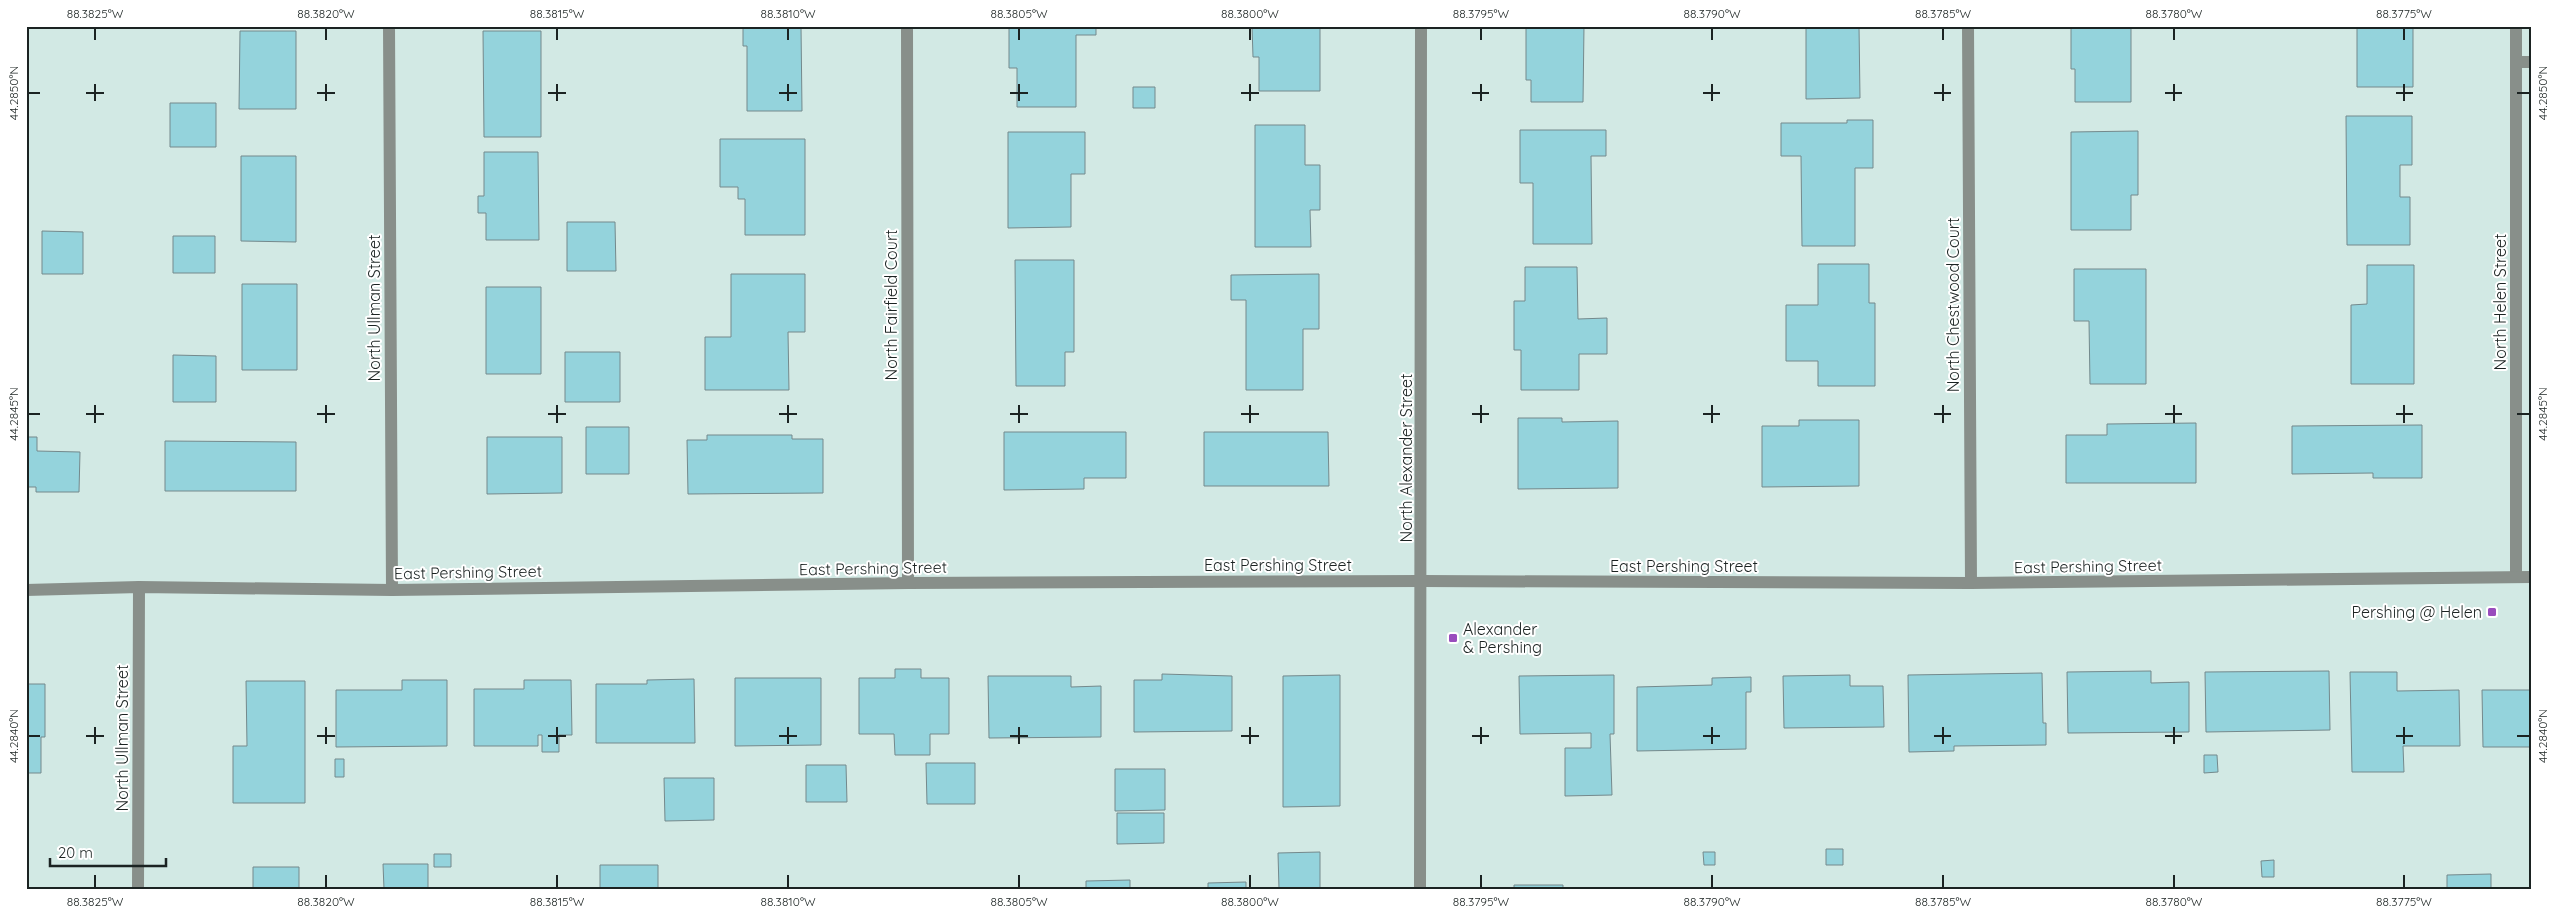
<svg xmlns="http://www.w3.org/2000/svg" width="2557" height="915" font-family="Quicksand,sans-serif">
<rect width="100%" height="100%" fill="#d2e9e4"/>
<path fill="#94d3dc" stroke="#74898c" d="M743,26H801L802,111H747V46H743Z
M1009,26H1096V35H1076V107H1017V68H1009Z
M1252,26H1320V91H1259V57H1253Z
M1526,26H1584L1583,102H1531V80H1526Z
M1806,26H1859L1860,98L1806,99Z
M2071,26H2131V102H2075V69H2071Z
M2366,26H2413V87H2357V28Z
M240,31H296V109H239Z
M483,31H541V137H484Z
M1133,87H1155V108H1133Z
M170,103H216V147H170Z
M2346,116H2412V165H2400V197H2410V245H2347Z
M1847,120H1873V168H1855V246H1802L1801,156H1781V123H1847Z
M1255,125H1305V165H1320V210H1310L1311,247H1255Z
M1520,130H1606V156H1591L1592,244H1533V183H1520Z
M2138,131V195H2131V230H2071V132Z
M1008,132H1085V174H1071V227L1008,228Z
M720,139H805V235H745V199H738V187H720Z
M484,152H538L539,240H486V213H478V196H484Z
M241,156H296V242L241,241Z
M567,222H615L616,271H567Z
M42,231L83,232V274H42Z
M173,236H215V273H173Z
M1015,260H1074V352H1065V386H1016Z
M1818,264H1869V303H1875V386H1818V361H1786V305H1818Z
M2367,265H2414V384H2351V305L2367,304Z
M1525,267H1577L1578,319L1607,318V354H1579V390H1521V350H1514V301H1525Z
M2074,269H2146V384H2090L2089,321H2074Z
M731,274H805V332H788L789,390H705V337H731Z
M1319,274V329H1303V390H1246V300H1231V275Z
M242,284H297V370H242Z
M486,287H541V374H486Z
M565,352H620V402H565Z
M173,355L216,356V402H173Z
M1518,418H1562V422L1618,421V488L1518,489Z
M1799,420H1859V486L1762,487V426H1799Z
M2196,423V483H2066V435H2107V424Z
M2422,425V478H2373V473L2292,474V426Z
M586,427H629V474H586Z
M1004,432H1126V478H1084V489L1004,490Z
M1204,432H1328L1329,486H1204Z
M707,435H792V439H823V493L688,494L687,440H707Z
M26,437H37V451L80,452L79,492H36V487H26Z
M487,437H562V493L487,494Z
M165,441L296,442V491H165Z
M895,669H921V678H949V734H930V755H895L894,734H859V678H895Z
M2151,671V683L2189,682V732L2068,733L2067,672Z
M2329,671L2330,730L2206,732L2205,672Z
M2350,672H2397V691L2459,690L2460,746H2403L2404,772H2352Z
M2042,673L2043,723H2046V745L1954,746V751L1909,752L1908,675Z
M1162,674L1232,676V731L1134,732V680H1162Z
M1340,675V806L1283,807V676Z
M1614,675V734H1610L1612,795L1565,796V748H1591V733L1520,734L1519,676Z
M1850,675V686H1883L1884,727L1784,728L1783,676Z
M988,676H1071V687L1101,686V737L989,738Z
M1751,677V692H1746V749L1637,751V687L1712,685V678Z
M735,678H821V745L735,746Z
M694,679L695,743H596V684H647V680Z
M402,680H447V746L336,747V690H402Z
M524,680H571L572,735H559V752H542V735H538V746H474V689H524Z
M246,681H305V803H233V746H247Z
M26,684H45V737H41V773H26Z
M2482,690H2531V747H2483Z
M2204,755H2217L2218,772L2204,773Z
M335,759H344V777H335Z
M926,763H975V804H927Z
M806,765H846L847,802H806Z
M1115,769H1165V810L1115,811Z
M664,778H714V820L665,821Z
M1117,813H1164V843L1117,844Z
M1826,849H1843V865H1826Z
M1320,852V889H1279L1278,853Z
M1703,852H1715V865H1704Z
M434,854H451V867H434Z
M2274,860V877H2262L2261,861Z
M383,864H428V889H384Z
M600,865H658V889H600Z
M253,867H299V889H253Z
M2491,874V889H2447V875Z
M1130,880V889H1086V881Z
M1246,882V889H1208V883Z
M1514,885H1563V889H1514Z"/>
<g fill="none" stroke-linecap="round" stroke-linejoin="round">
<path stroke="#888f8a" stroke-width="12" d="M2516,62H2531"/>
<path stroke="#888f8a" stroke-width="12" d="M389,26L392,590
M907,26L908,583
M1968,26L1971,583
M2516,26V577
M138,889L139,587
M1420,889L1421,26"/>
<path stroke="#888f8a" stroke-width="12" d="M26,590L139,587L392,590L908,583L1422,581L1971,583L2531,577"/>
</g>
<path fill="none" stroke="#1b2322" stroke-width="2" d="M95,28V40M326,28V40M557,28V40M788,28V40M1019,28V40M1250,28V40M1481,28V40M1712,28V40M1943,28V40M2174,28V40M2404,28V40M95,84V101M326,84V101M557,84V101M788,84V101M1019,84V101M1250,84V101M1481,84V101M1712,84V101M1943,84V101M2174,84V101M2404,84V101M28,93H40M86,93H104M317,93H335M548,93H566M779,93H797M1010,93H1028M1241,93H1259M1472,93H1489M1703,93H1720M1934,93H1951M2165,93H2182M2396,93H2413M2517,93H2530M95,405V423M326,405V423M557,405V423M788,405V423M1019,405V423M1250,405V423M1481,405V423M1712,405V423M1943,405V423M2174,405V423M2404,405V423M28,414H40M86,414H104M317,414H335M548,414H566M779,414H797M1010,414H1028M1241,414H1259M1472,414H1489M1703,414H1720M1934,414H1951M2165,414H2182M2396,414H2413M2517,414H2530M95,727V744M326,727V744M557,727V744M788,727V744M1019,727V744M1250,727V744M1481,727V744M1712,727V744M1943,727V744M2174,727V744M2404,727V744M28,736H40M86,736H104M317,736H335M548,736H566M779,736H797M1010,736H1028M1241,736H1259M1472,736H1489M1703,736H1720M1934,736H1951M2165,736H2182M2396,736H2413M2517,736H2530M95,875V888M326,875V888M557,875V888M788,875V888M1019,875V888M1250,875V888M1481,875V888M1712,875V888M1943,875V888M2174,875V888M2404,875V888"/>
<g fill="#994cbd" stroke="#fff" stroke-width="2">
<rect x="2487" y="607" width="10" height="10" rx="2.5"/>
<rect x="1448" y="633" width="10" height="10" rx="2.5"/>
</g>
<g text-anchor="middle" stroke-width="4" stroke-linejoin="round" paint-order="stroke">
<g font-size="16" fill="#1b2322" stroke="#fff">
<text transform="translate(2500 302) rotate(-90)" y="6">North Helen Street</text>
<text transform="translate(891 305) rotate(-90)" y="6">North Fairfield Court</text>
<text transform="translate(1953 305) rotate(-90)" y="6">North Chestwood Court</text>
<text transform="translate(374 308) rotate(-90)" y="6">North Ullman Street</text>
<text transform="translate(1406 458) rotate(-90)" y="6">North Alexander Street</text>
<text x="1278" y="571">East Pershing Street</text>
<text x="1684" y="572">East Pershing Street</text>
<text transform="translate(2088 566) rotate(-1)" y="6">East Pershing Street</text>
<text transform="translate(873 568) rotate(-1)" y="6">East Pershing Street</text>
<text transform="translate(468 572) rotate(-1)" y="6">East Pershing Street</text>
<text transform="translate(122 738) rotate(-90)" y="6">North Ullman Street</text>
</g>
<g font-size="16" fill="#1b2322" stroke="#fff" text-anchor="end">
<text x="2482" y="618">Pershing @ Helen</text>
<text x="1463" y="635" text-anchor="start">Alexander<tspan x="1463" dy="18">&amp; Pershing</tspan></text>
</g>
</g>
<rect width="2557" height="915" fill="none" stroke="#ffffff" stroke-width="55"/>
<path d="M50 858v8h116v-8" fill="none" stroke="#1b2322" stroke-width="2.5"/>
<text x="58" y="858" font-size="15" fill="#1b2322" stroke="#ffffff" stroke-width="4" paint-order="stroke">20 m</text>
<rect x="28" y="28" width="2502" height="860" fill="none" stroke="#1b2322" stroke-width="2"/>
<g font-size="12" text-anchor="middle" fill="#1b2322">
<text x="95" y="18">88.3825°W</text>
<text x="326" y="18">88.3820°W</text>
<text x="557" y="18">88.3815°W</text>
<text x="788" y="18">88.3810°W</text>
<text x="1019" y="18">88.3805°W</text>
<text x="1250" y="18">88.3800°W</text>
<text x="1481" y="18">88.3795°W</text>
<text x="1712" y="18">88.3790°W</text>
<text x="1943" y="18">88.3785°W</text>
<text x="2174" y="18">88.3780°W</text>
<text x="2404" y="18">88.3775°W</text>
<text transform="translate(14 93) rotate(-90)" y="4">44.2850°N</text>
<text transform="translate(2543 93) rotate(-90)" y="4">44.2850°N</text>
<text transform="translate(14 414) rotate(-90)" y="4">44.2845°N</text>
<text transform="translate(2543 414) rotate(-90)" y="4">44.2845°N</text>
<text transform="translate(14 736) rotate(-90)" y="4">44.2840°N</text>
<text transform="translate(2543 736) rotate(-90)" y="4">44.2840°N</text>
<text x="95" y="906">88.3825°W</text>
<text x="326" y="906">88.3820°W</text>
<text x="557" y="906">88.3815°W</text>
<text x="788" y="906">88.3810°W</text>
<text x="1019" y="906">88.3805°W</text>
<text x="1250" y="906">88.3800°W</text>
<text x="1481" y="906">88.3795°W</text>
<text x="1712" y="906">88.3790°W</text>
<text x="1943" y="906">88.3785°W</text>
<text x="2174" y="906">88.3780°W</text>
<text x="2404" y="906">88.3775°W</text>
</g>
</svg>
